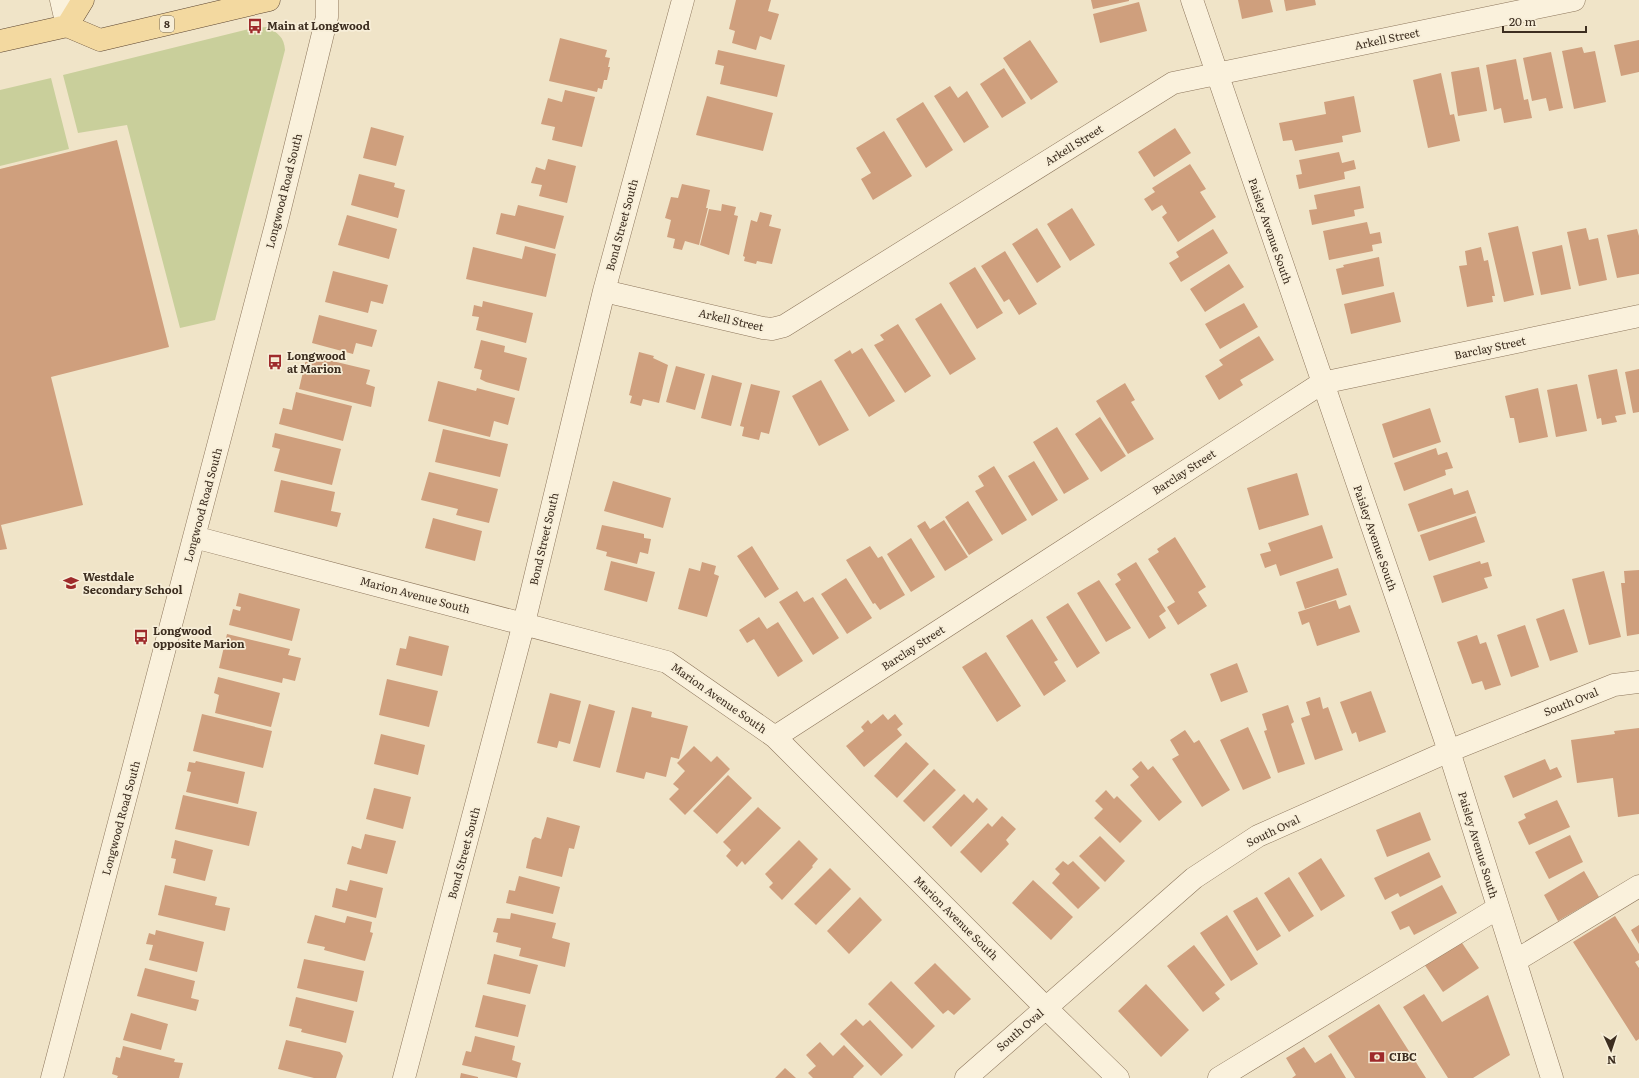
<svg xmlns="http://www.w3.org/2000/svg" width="1639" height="1078" font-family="Literata,serif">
<rect width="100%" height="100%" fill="#f0e4c8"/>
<path fill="#c9cf9b" d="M267,27C278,33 284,37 285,50L215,320L180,328L127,125L78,133L63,75L253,28Z
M51,78L69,149L0,166V90Z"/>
<path fill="#cf9f7d" d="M736,0H771L768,11L779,14L771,40L760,36L756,50L732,43L735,31L729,29Z
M1091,0H1129V1L1093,9Z
M1238,0H1270L1273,12L1242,19Z
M1284,0H1315L1316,5L1286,11Z
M1139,2L1147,31L1100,43L1093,14Z
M560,38L607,50L605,57L610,58L608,67H610L607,80H604L602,89L598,88L597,92L549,81Z
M1030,40L1058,82L1031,100L1003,58Z
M1639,40V72L1621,76L1614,45Z
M1582,47L1584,53L1595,51L1606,102L1574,109L1562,51Z
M718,50L785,65L777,97L720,84L724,66L715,64Z
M1551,52L1563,108L1549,111L1546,98L1532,101L1523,58Z
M1516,59L1524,100L1528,99L1532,118L1504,123L1501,108L1494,110L1486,65Z
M1479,67L1487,111L1458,116L1451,72Z
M1004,68L1026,103L1002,118L980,84Z
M1441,73L1450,115L1454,114L1460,141L1428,148L1413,80Z
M950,86L958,98L967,91L989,127L964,143L934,96Z
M565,90L595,97L582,147L552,140L555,127L541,124L548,98L562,102Z
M707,96L773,113L763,151L696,135Z
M1354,96L1361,132L1342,136L1343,142L1295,151L1292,140L1283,141L1279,123L1326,114L1324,102Z
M923,102L953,150L926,168L896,119Z
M371,127L404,136L396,166L363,158Z
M1175,128L1191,153L1154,177L1138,152Z
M884,131L912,176L873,200L861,179L871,173L856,148Z
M117,140L169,347L51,377L83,505L1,525L7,549L0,550V169Z
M1339,152L1342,163L1354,160L1356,169L1344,172L1345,179L1299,189L1296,175L1302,174L1299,160Z
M548,159L576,166L567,203L539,196L542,185L531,183L536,167L545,170Z
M1190,164L1206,189L1200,192L1216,217L1178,242L1162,217L1167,213L1162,205L1152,211L1144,199L1155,192L1152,188Z
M359,174L395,183L394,187L405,190L398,218L351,205Z
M682,184L710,190L706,208H708L699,245L685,241L682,250L673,248L675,239L667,237L671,220L665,218L671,197L678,198Z
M1360,186L1364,208L1354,210L1355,216L1312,225L1309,210L1317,209L1314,195Z
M722,204L736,207L734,215L738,216L729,255L700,245L709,209L721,211Z
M518,205L564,216L555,249L496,234L501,213L515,216Z
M1072,208L1095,245L1070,261L1047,224Z
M760,212L772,215L769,226L781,229L772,264L757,261L756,264L744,261L745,257L743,256L751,220L757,222Z
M347,215L397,229L389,259L338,245Z
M1367,222L1370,234L1380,232L1382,243L1372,245L1373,251L1329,260L1323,231Z
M1518,226L1534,295L1504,302L1488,233Z
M1037,228L1061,267L1037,283L1012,244Z
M1586,228L1589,240L1598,238L1607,280L1579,286L1567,232Z
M1213,229L1228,253L1181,282L1169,263L1179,257L1176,252Z
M1637,229L1639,236V274L1617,278L1607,235Z
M1562,245L1571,289L1541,295L1532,252Z
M525,246L556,254L546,297L466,279L473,247L522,259Z
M1481,247L1484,261L1488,260L1495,296H1492L1493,302L1467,307L1459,266L1467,265L1465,251Z
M1005,251L1037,304L1019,315L1009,299L1004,302L981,266Z
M1379,257L1384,286L1342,295L1336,269L1344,267L1343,265Z
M1229,264L1244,287L1205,312L1190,289Z
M975,267L1003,313L977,329L949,283Z
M333,271L388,285L383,304L371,301L368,313L325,302Z
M1394,292L1401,322L1351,334L1344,304Z
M483,301L533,313L526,343L476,330L479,317L472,316L474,305L482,307Z
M941,303L976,359L950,375L915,319Z
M1244,303L1258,327L1220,349L1205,324Z
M319,315L377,330L372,347L356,343L353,354L312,343Z
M898,324L931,376L905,393L874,345L884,340L880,335Z
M1259,336L1274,360L1240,380L1243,385L1219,400L1205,376L1223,365L1219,360Z
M481,340L505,346L504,352L527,358L519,391L486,382L480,379L482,370L474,368Z
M862,348L895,401L869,417L834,360L850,350L852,354Z
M639,352L654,356L653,358L668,365L659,403L643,399L641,406L630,403L632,396L629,395Z
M307,355L370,370L366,384L375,387L371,407L299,389Z
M676,366L705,374L695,410L666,402Z
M1617,369L1626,414L1615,416L1617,422L1602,425L1601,418L1597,419L1588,375Z
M1639,369V412L1633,413L1625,372Z
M712,375L742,383L731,426L701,418Z
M821,380L849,430L819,446L792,396Z
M438,381L476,391L477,388L515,398L508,425L494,421L490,437L428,421Z
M1125,383L1135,400L1131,402L1154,439L1128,454L1096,401Z
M751,384L780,391L769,434L761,432L759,440L742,436L744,427L740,426Z
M1577,384L1587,431L1556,437L1547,390Z
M1538,388L1548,437L1519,443L1514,418H1510L1505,396Z
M296,392L352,406L343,441L279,424L283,408L292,410Z
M1430,408L1441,442L1393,458L1382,424Z
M1100,417L1126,456L1101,472L1075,434Z
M1057,427L1089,479L1064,494L1033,442Z
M443,429L508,444L500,477L435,462Z
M275,433L341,449L332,485L274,471L280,449L272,447Z
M1436,448L1438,455L1447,452L1453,468L1445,470L1446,475L1404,491L1394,463Z
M1034,461L1058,500L1032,516L1008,476Z
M994,466L1027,520L1002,535L975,491L984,486L978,476Z
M429,472L498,489L489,523L456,515L458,509L421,500Z
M1297,473L1309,515L1259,530L1247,488Z
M281,480L335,492L331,511L341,513L337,527L274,512Z
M613,481L671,498L663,528L604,511Z
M1452,488L1454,495L1468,490L1476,513L1418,532L1408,504Z
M968,501L993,540L969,555L945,517Z
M1476,516L1485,542L1429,561L1420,535Z
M433,518L482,531L475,561L425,548Z
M944,520L968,557L945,571L917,526L925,521L930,529Z
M602,525L644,534V538L651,539L648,554L640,552L637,564L606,556L607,552L596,549Z
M1322,525L1333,558L1280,576L1276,564L1265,568L1260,554L1271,551L1268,543Z
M1175,537L1206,587L1198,592L1207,606L1178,625L1167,607L1175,602L1148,559L1159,552L1157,549Z
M911,538L935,577L911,592L887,554Z
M752,546L779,589L765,598L737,556Z
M870,546L878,558L882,556L905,595L880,610L875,603L873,604L846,560Z
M611,561L655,572L647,602L604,590Z
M1480,561L1481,564L1488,562L1492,576L1484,578L1488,588L1442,603L1433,576Z
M702,562L716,566L714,574L719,576L707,617L678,609L689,568L700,571Z
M1136,562L1166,611L1159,616L1166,628L1149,639L1115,584L1121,580L1117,574Z
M1338,568L1347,595L1305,609L1296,582Z
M1639,570V634L1627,636L1621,583H1625L1624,571Z
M1604,571L1621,637L1589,645L1572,579Z
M846,578L872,618L847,634L821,594Z
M1099,580L1131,628L1106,642L1077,593Z
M797,591L804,602L813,597L839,638L813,655L779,602Z
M239,593L300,609L292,641L229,625L233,609L240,611L241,607L236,606Z
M1336,600L1339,609L1350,605L1360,632L1317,646L1309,622L1302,625L1298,612Z
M1068,603L1100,653L1077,668L1046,617Z
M1564,609L1578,652L1550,661L1536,619Z
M759,617L767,629L778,622L803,661L778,677L754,639L747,643L739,630Z
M1032,619L1058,660L1054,662L1066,681L1044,696L1006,636Z
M1525,625L1539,667L1511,677L1497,635Z
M227,634L290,649L288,655L301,658L295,681L283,678L282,683L219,668Z
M1477,635L1480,644L1486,642L1501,685L1485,690L1482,681L1472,684L1457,642Z
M409,636L449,646L442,676L396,665L400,648L406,649Z
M986,652L1021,706L997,722L962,667Z
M1237,663L1248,692L1221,702L1210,674Z
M218,677L280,693L271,727L215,713L219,695L214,693Z
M387,679L438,691L429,727L379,715Z
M1371,691L1386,732L1359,742L1356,732L1352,734L1340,702Z
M550,693L581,701L570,744L559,741L557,748L537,743Z
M1320,697L1323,709L1328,707L1343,750L1315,760L1301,718L1310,715L1306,702Z
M589,704L615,711L600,768L573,761Z
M1288,705L1294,722L1291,724L1305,764L1278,773L1264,731L1267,730L1262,714Z
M632,707L652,712L651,717L688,726L679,759L671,757L666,777L646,772L644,779L616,772Z
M202,714L272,731L263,768L193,751Z
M883,714L888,720L895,714L903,724L897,729L902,735L864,767L846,746L864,731L861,727L868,720L871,724Z
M1248,727L1271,778L1243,790L1220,740Z
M1639,728V814L1618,817L1613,778L1577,783L1571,740L1615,734L1614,731Z
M1185,730L1194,743L1199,740L1230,790L1202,807L1172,759L1179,755L1170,740Z
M381,734L425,745L418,775L374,764Z
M906,742L929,764L897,798L874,776Z
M694,746L711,762L717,756L730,769L685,815L669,799L679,789L673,784L685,771L677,763Z
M1545,759L1550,770L1557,767L1562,777L1513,798L1504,776Z
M196,761L245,772L238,804L186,792L191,772L187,771L189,762L195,763Z
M1141,761L1148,770L1153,766L1182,802L1159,821L1130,785L1139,777L1132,769Z
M934,769L956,790L924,822L903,801Z
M728,775L752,798L717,834L693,811Z
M374,788L411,797L403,829L366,819Z
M1106,790L1114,799L1117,796L1142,821L1120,843L1094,818L1103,809L1095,801Z
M964,794L973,803L977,798L988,809L951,847L932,827Z
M183,795L257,812L249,846L175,829Z
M1557,800L1570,827L1529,845L1518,822L1526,818L1524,814Z
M758,807L781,828L745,865L742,861L737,867L726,856L731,850L723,842Z
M1420,812L1431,840L1387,857L1376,830Z
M1002,816L1016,829L1006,840L1009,844L981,873L960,852L988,823L992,827Z
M547,817L580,826L574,849L569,848L562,877L526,868L532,840L535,837L541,839Z
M365,834L396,841L387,874L347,864L352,846L361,849Z
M1570,835L1583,862L1549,879L1535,852Z
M1100,836L1125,861L1105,882L1079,856Z
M175,840L213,850L205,881L173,873L176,859L171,858Z
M799,840L818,859L812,866L813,867L782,900L769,887L773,883L765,874Z
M1429,852L1441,877L1400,897L1398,893L1385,900L1374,878Z
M1321,858L1345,896L1321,911L1298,873Z
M1063,861L1068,865L1073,861L1100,888L1078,909L1052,883L1060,874L1055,869Z
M830,868L851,889L816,925L794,904Z
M1584,871L1599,897L1558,921L1544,895Z
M519,876L560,887L553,914L506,903L509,890L515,891Z
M1289,877L1314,916L1289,932L1264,893Z
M350,880L383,888L376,918L332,907L336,888L347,891Z
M1033,880L1073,917L1051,940L1012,903Z
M165,885L217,897L215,905L230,908L225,931L158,915Z
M1442,885L1457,913L1414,935L1409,926L1400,930L1391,912Z
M860,897L882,920L849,954L827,931Z
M1257,897L1281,936L1257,951L1233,911Z
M511,913L556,923L552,938L570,943L565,967L519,956L521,948L496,942L498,933L493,932L497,918L510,919Z
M315,915L345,923L347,916L372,922L370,932L373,933L365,961L324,950L325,947L307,943Z
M1227,915L1258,964L1231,981L1200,933Z
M1615,916L1639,954V960L1635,962L1639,968V1039L1636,1041L1573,942Z
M1639,925V944L1631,930Z
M156,930L204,942L197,972L149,960L153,945L146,944L149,933L155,935Z
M1458,937L1479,968L1443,992L1422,961Z
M1194,945L1225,985L1215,993L1220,999L1203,1012L1167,966Z
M494,954L538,965L530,994L487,984Z
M304,959L364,971L357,1002L297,988Z
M935,963L971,999L954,1015L948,1010L943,1014L914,983Z
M145,968L195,981L191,998L199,1000L196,1011L137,996Z
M891,981L935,1026L912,1049L868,1004Z
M1146,984L1189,1030L1161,1057L1118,1011Z
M1424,994L1442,1022L1488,995L1510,1055L1473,1078H1448L1403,1007Z
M483,995L526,1005L518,1037L475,1027Z
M296,997L354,1011L346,1043L301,1032L302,1029L289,1026Z
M1379,1004L1426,1078H1355L1328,1036Z
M131,1013L168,1024L161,1050L123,1040Z
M856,1019L863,1026L870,1020L903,1055L881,1076L840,1034Z
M475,1036L515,1046L512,1060L521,1063L517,1078L462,1065L466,1051L471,1052Z
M286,1040L340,1052L343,1056L336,1078H314L278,1069Z
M820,1042L833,1056L844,1045L864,1066L853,1077L854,1078H813L808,1073L816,1066L806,1055Z
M123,1046L175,1059L174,1062L183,1063L179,1078H117L118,1076L112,1074L116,1057L120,1058Z
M1304,1047L1315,1063L1331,1053L1346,1078H1292L1296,1075L1286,1058Z
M785,1068L796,1078H775Z
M461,1073L478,1077V1078H460Z"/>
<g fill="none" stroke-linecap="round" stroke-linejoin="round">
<g stroke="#8d765c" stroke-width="23">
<path id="minor" d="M61,0L67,26
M1192,0L1449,751L1552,1078
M604,291L763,328L772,329L784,326L1173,83L1574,0
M194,537L667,662L775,737L1046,1008L1118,1078
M775,737L1322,383L1639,316
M1515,961L1639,886
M52,1078L277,221L327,17V0
M404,1078L524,623L604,291L683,0
M966,1078L1194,878L1258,836L1449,751L1614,685L1639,682
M1219,1078L1498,908"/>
</g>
<g stroke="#5b4430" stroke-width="23">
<path id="major" d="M67,26L83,0
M0,41L67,26L100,40L269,0"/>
</g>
<use href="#minor" stroke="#faf1dc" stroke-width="22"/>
<use href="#major" stroke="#f3d9a0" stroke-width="22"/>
</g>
<defs>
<g id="bus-bare" transform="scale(1.2)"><path d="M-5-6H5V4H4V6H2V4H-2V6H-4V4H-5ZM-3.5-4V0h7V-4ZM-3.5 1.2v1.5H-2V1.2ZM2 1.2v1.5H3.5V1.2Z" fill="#9e2a2b" stroke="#f7eed8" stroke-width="2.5" paint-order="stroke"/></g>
<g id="school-bare" transform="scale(1.2)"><path d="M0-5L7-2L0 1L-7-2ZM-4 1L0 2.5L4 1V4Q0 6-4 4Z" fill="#9e2a2b" stroke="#f7eed8" stroke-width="2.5" paint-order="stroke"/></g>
<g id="bank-bare" transform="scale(1.2)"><path d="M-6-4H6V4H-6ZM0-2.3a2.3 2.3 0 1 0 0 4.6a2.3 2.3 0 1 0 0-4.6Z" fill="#9e2a2b" stroke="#f7eed8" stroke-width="2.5" paint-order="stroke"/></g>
</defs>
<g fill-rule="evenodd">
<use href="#bus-bare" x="255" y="26"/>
<use href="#bus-bare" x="275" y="362"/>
<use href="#school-bare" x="71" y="583"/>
<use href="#bus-bare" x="141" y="637"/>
<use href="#bank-bare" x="1377" y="1057"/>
</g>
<g text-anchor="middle" stroke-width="3.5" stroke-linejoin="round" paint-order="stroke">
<rect fill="#f7eed8" stroke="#756857" stroke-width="1" x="160" y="16" width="14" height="16" rx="3"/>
<g font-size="10" font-weight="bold" fill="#3d2e20">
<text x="167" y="28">8</text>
</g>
<g font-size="11" font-weight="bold" fill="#3d2e20" stroke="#f7eed8" text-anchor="start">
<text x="267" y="30">Main at Longwood</text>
<text x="287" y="360">Longwood<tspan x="287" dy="13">at Marion</tspan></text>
<text x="83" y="581">Westdale<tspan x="83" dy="13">Secondary School</tspan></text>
<text x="153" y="635">Longwood<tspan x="153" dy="13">opposite Marion</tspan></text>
<text x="1389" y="1061">CIBC</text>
</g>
<g font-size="11" fill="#3d2e20" stroke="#f7eed8">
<text transform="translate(1387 39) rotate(-12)" y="4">Arkell Street</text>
<text transform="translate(1074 145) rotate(-32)" y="4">Arkell Street</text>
<text transform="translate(284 191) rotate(-76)" y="4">Longwood Road South</text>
<text transform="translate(622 225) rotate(-75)" y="4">Bond Street South</text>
<text transform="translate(1270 231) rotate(71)" y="4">Paisley Avenue South</text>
<text transform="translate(731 320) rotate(13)" y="4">Arkell Street</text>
<text transform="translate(1490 348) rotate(-12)" y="4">Barclay Street</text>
<text transform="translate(1184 472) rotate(-33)" y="4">Barclay Street</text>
<text transform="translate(203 505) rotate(-75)" y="4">Longwood Road South</text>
<text transform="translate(1375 538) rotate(71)" y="4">Paisley Avenue South</text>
<text transform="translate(544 539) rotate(-77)" y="4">Bond Street South</text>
<text transform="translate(415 595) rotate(15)" y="4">Marion Avenue South</text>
<text transform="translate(913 648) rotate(-33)" y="4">Barclay Street</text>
<text transform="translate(719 698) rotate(35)" y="4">Marion Avenue South</text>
<text transform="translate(1571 702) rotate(-22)" y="4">South Oval</text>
<text transform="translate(121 818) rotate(-75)" y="4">Longwood Road South</text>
<text transform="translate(1273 831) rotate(-26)" y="4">South Oval</text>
<text transform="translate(1478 845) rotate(73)" y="4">Paisley Avenue South</text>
<text transform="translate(464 853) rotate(-75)" y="4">Bond Street South</text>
<text transform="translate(956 918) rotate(45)" y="4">Marion Avenue South</text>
<text transform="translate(1020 1030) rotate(-41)" y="4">South Oval</text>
</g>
</g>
<g transform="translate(1611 1050) rotate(177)" stroke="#f7eed8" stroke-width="3" paint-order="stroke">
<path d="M0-3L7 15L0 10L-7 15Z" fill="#3d2e20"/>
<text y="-6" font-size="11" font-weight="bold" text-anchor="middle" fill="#3d2e20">N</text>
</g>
<path d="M1503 26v6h83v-6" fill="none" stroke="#3d2e20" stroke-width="2"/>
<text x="1509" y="26" font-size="12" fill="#3d2e20" stroke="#f7eed8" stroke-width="3" paint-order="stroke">20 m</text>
</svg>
